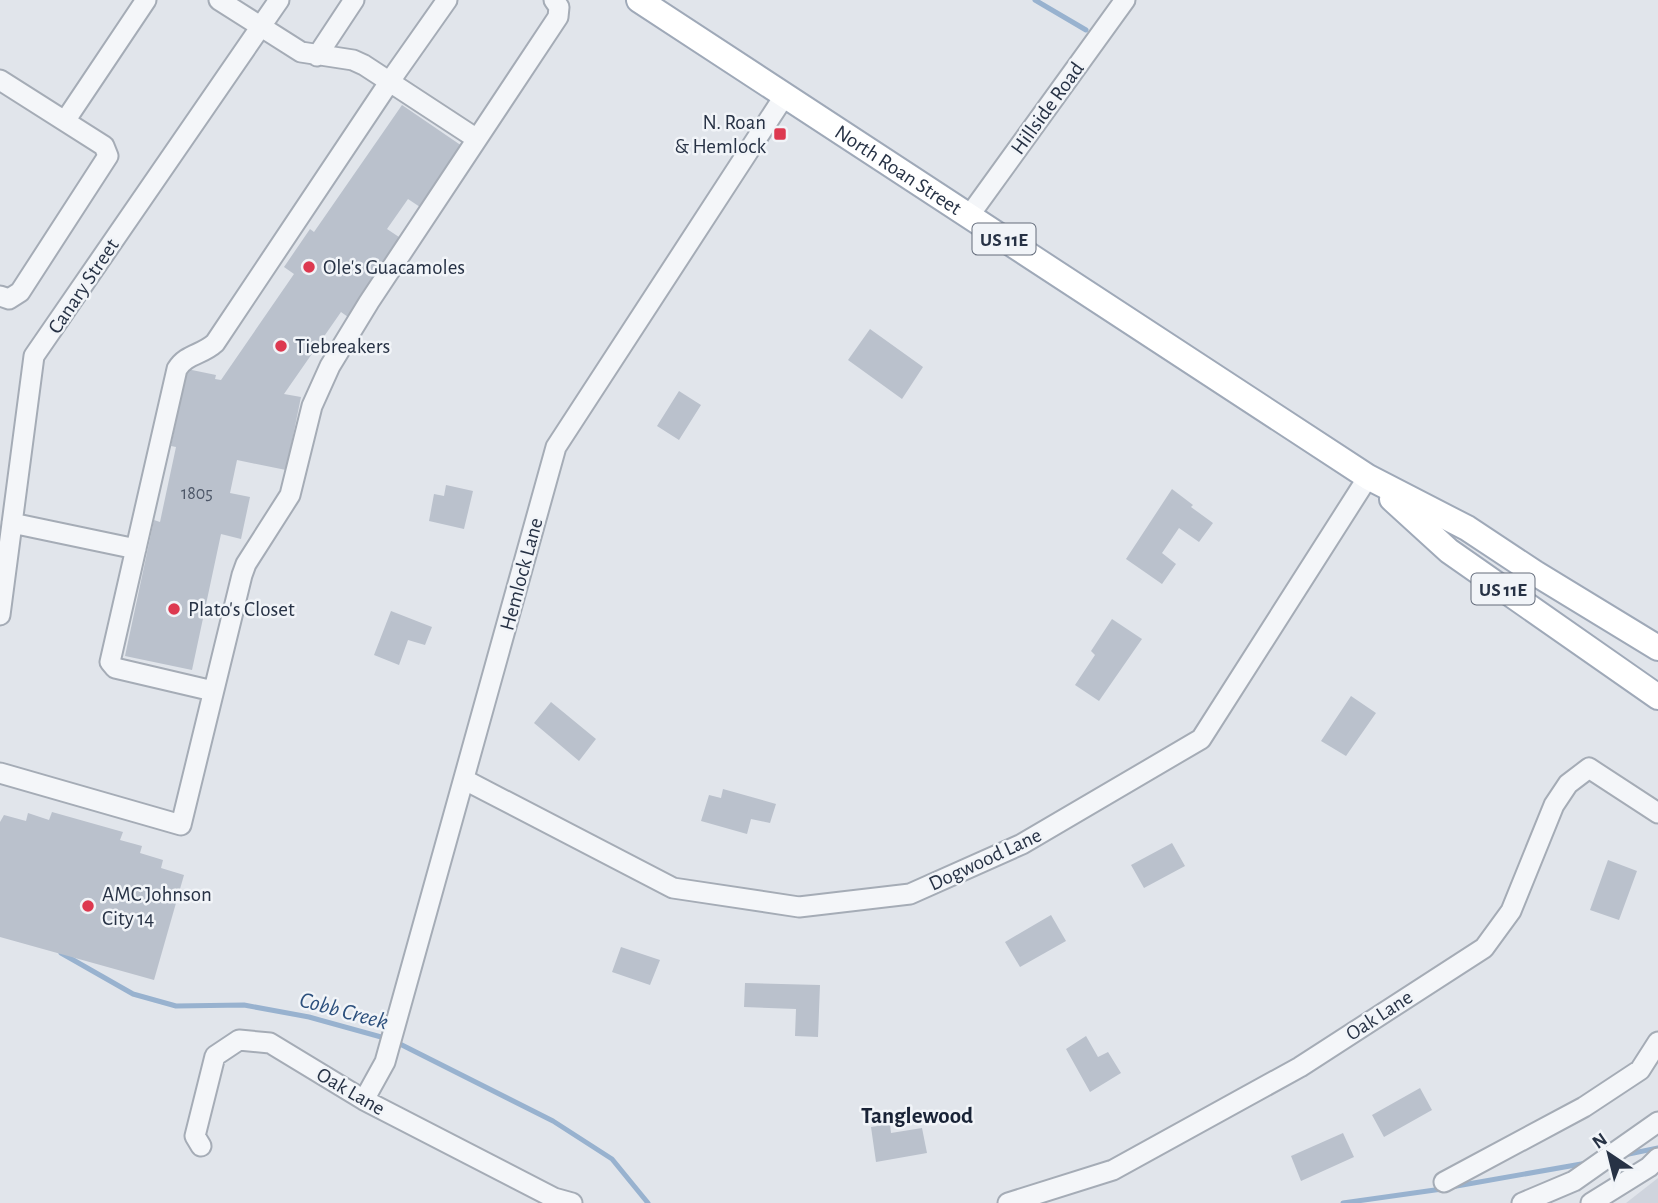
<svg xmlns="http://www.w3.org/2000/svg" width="1658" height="1203" font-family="'Alegreya Sans',sans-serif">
<rect width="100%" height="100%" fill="#e1e5eb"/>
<path fill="#cfd4dd" d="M1658,1178V1203H1626Z"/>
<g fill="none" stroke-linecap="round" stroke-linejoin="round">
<path stroke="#98b2cf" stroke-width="5" d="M1035,0L1086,30
M61,953L133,994L176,1006L244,1005L309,1017L392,1040L553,1121L612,1159L648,1203
M1624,1155L1658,1148
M1451,1187L1587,1163
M1343,1203L1442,1189"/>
</g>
<path fill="#bac1cc" d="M402,105L462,146L420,207L408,199L387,229L402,239L348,317L341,312L284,394L301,397L286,470L237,460L230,493L250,497L241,539L221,534L192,670L125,656L154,520L160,522L176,447L171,446L187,369L216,375L215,379L221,380L294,274L284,267L310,229L314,232Z
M870,329L923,367L902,399L848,360Z
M679,391L701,405L679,440L657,426Z
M446,485L473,491L464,529L429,521L434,494L444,496Z
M1172,489L1193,505L1191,507L1213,523L1199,542L1179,528L1162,553L1176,564L1162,584L1126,559Z
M391,611L432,627L425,645L408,640L399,665L374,655Z
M1112,619L1142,639L1099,701L1075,685L1095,655L1091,651Z
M1351,696L1376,713L1346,756L1321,741Z
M551,702L596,739L579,761L534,723Z
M723,789L776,804L770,823L751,819L747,834L701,821L709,795L721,798Z
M52,812L123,832L120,840L142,846L140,853L163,860L161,868L184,875L154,980L0,937V822L4,815L26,821L28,813L49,820Z
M1172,843L1185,866L1144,888L1131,865Z
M1608,860L1637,871L1619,920L1590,910Z
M1051,915L1066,941L1020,967L1005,942Z
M621,947L660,960L650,985L612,972Z
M745,983L820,985L818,1037L795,1036L796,1009L744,1007Z
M1086,1036L1098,1057L1108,1052L1121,1073L1090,1092L1066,1049Z
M1420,1088L1432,1110L1384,1137L1372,1115Z
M890,1124L891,1133L922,1128L927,1153L876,1162L871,1127Z
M1343,1133L1354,1157L1301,1181L1291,1156Z"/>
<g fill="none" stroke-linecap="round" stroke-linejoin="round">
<g stroke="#a5acb6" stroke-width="23">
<path id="minor" d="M219,0L301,52L353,60L364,65L477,139
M317,56L354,0
M0,80L104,146L108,156L20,292L9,299L0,296
M65,121L146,0
M969,216L1125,0
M12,523L136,549
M0,615L34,356L279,0
M213,691L115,668L110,662L177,369C186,354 202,355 215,343L390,81L447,0
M0,773L181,825L242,575L246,564L290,495L312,406L330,366L369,302L558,17L559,7L554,0
M465,780L673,888L799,907L910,894L1022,844L1201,739L1368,477
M364,1100L385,1062L556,447L785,95
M201,1146L195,1136L215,1056L239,1040L270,1043L364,1100L554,1198L572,1203
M1444,1182L1584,1107L1640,1070L1658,1042
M1008,1203L1113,1170L1300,1067L1484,948L1511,911L1554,805L1568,784L1589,768L1658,813
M1522,1203L1574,1181L1658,1122
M1591,1203L1649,1167L1658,1158"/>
</g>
<g stroke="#9fa9b8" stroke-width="28">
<g id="major">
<path id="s1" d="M639,0L1368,477L1467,528L1535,573L1658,648"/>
<path d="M1392,499L1449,551L1658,697"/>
</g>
</g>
<use href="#minor" stroke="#f4f6f9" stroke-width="19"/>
<use href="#major" stroke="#fff" stroke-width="24"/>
</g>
<g fill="#dd3950" stroke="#f1f4f8" stroke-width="2.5">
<rect x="773" y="127" width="14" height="14" rx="3.5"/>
<circle cx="309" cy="267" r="7"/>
<circle cx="281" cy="346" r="7"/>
<circle cx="174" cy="609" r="7"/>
<circle cx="88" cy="906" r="7"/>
</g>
<g text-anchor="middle" stroke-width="5" stroke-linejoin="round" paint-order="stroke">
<g font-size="18" fill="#4c5667">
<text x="197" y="499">1805</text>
</g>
<g fill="#f1f4f8" stroke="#646c7b" stroke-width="2">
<rect x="972.5" y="223.5" width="63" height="31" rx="5"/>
<rect x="1471.5" y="573.5" width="63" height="31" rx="5"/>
</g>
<g font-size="19" font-weight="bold" fill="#273245">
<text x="1004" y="246">US 11E</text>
<text x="1503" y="596">US 11E</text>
</g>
<g font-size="21" fill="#273245" stroke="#f1f4f8">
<text transform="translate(1047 108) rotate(-54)" y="7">Hillside Road</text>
<text dy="7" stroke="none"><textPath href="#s1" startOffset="310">North Roan Street</textPath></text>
<text transform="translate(83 286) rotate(-56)" y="7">Canary Street</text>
<text transform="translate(521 574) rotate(-75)" y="7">Hemlock Lane</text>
<text transform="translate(985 859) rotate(-25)" y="7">Dogwood Lane</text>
<text transform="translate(1379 1015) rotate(-33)" y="7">Oak Lane</text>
<text transform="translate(351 1091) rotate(30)" y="7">Oak Lane</text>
</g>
<g font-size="21" fill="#273245" stroke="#f1f4f8" text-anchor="start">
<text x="766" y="129" text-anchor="end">N. Roan<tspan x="766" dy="24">&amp; Hemlock</tspan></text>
<text x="323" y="274">Ole's Guacamoles</text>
<text x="295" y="353">Tiebreakers</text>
<text x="188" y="616">Plato's Closet</text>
<text x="102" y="901">AMC Johnson<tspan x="102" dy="24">City 14</tspan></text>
</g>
<g font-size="23" font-style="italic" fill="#2d507d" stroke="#f1f4f8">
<text transform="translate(344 1010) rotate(15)" y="8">Cobb Creek</text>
</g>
<g font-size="23" font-weight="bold" fill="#192336" stroke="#f1f4f8">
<text x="917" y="1123">Tanglewood</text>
</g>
</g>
<g transform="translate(1609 1154) rotate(325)" stroke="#f1f4f8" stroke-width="5" paint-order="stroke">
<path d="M0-5L12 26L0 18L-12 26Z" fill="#273245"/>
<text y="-10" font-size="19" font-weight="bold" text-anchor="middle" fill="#273245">N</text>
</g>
</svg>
